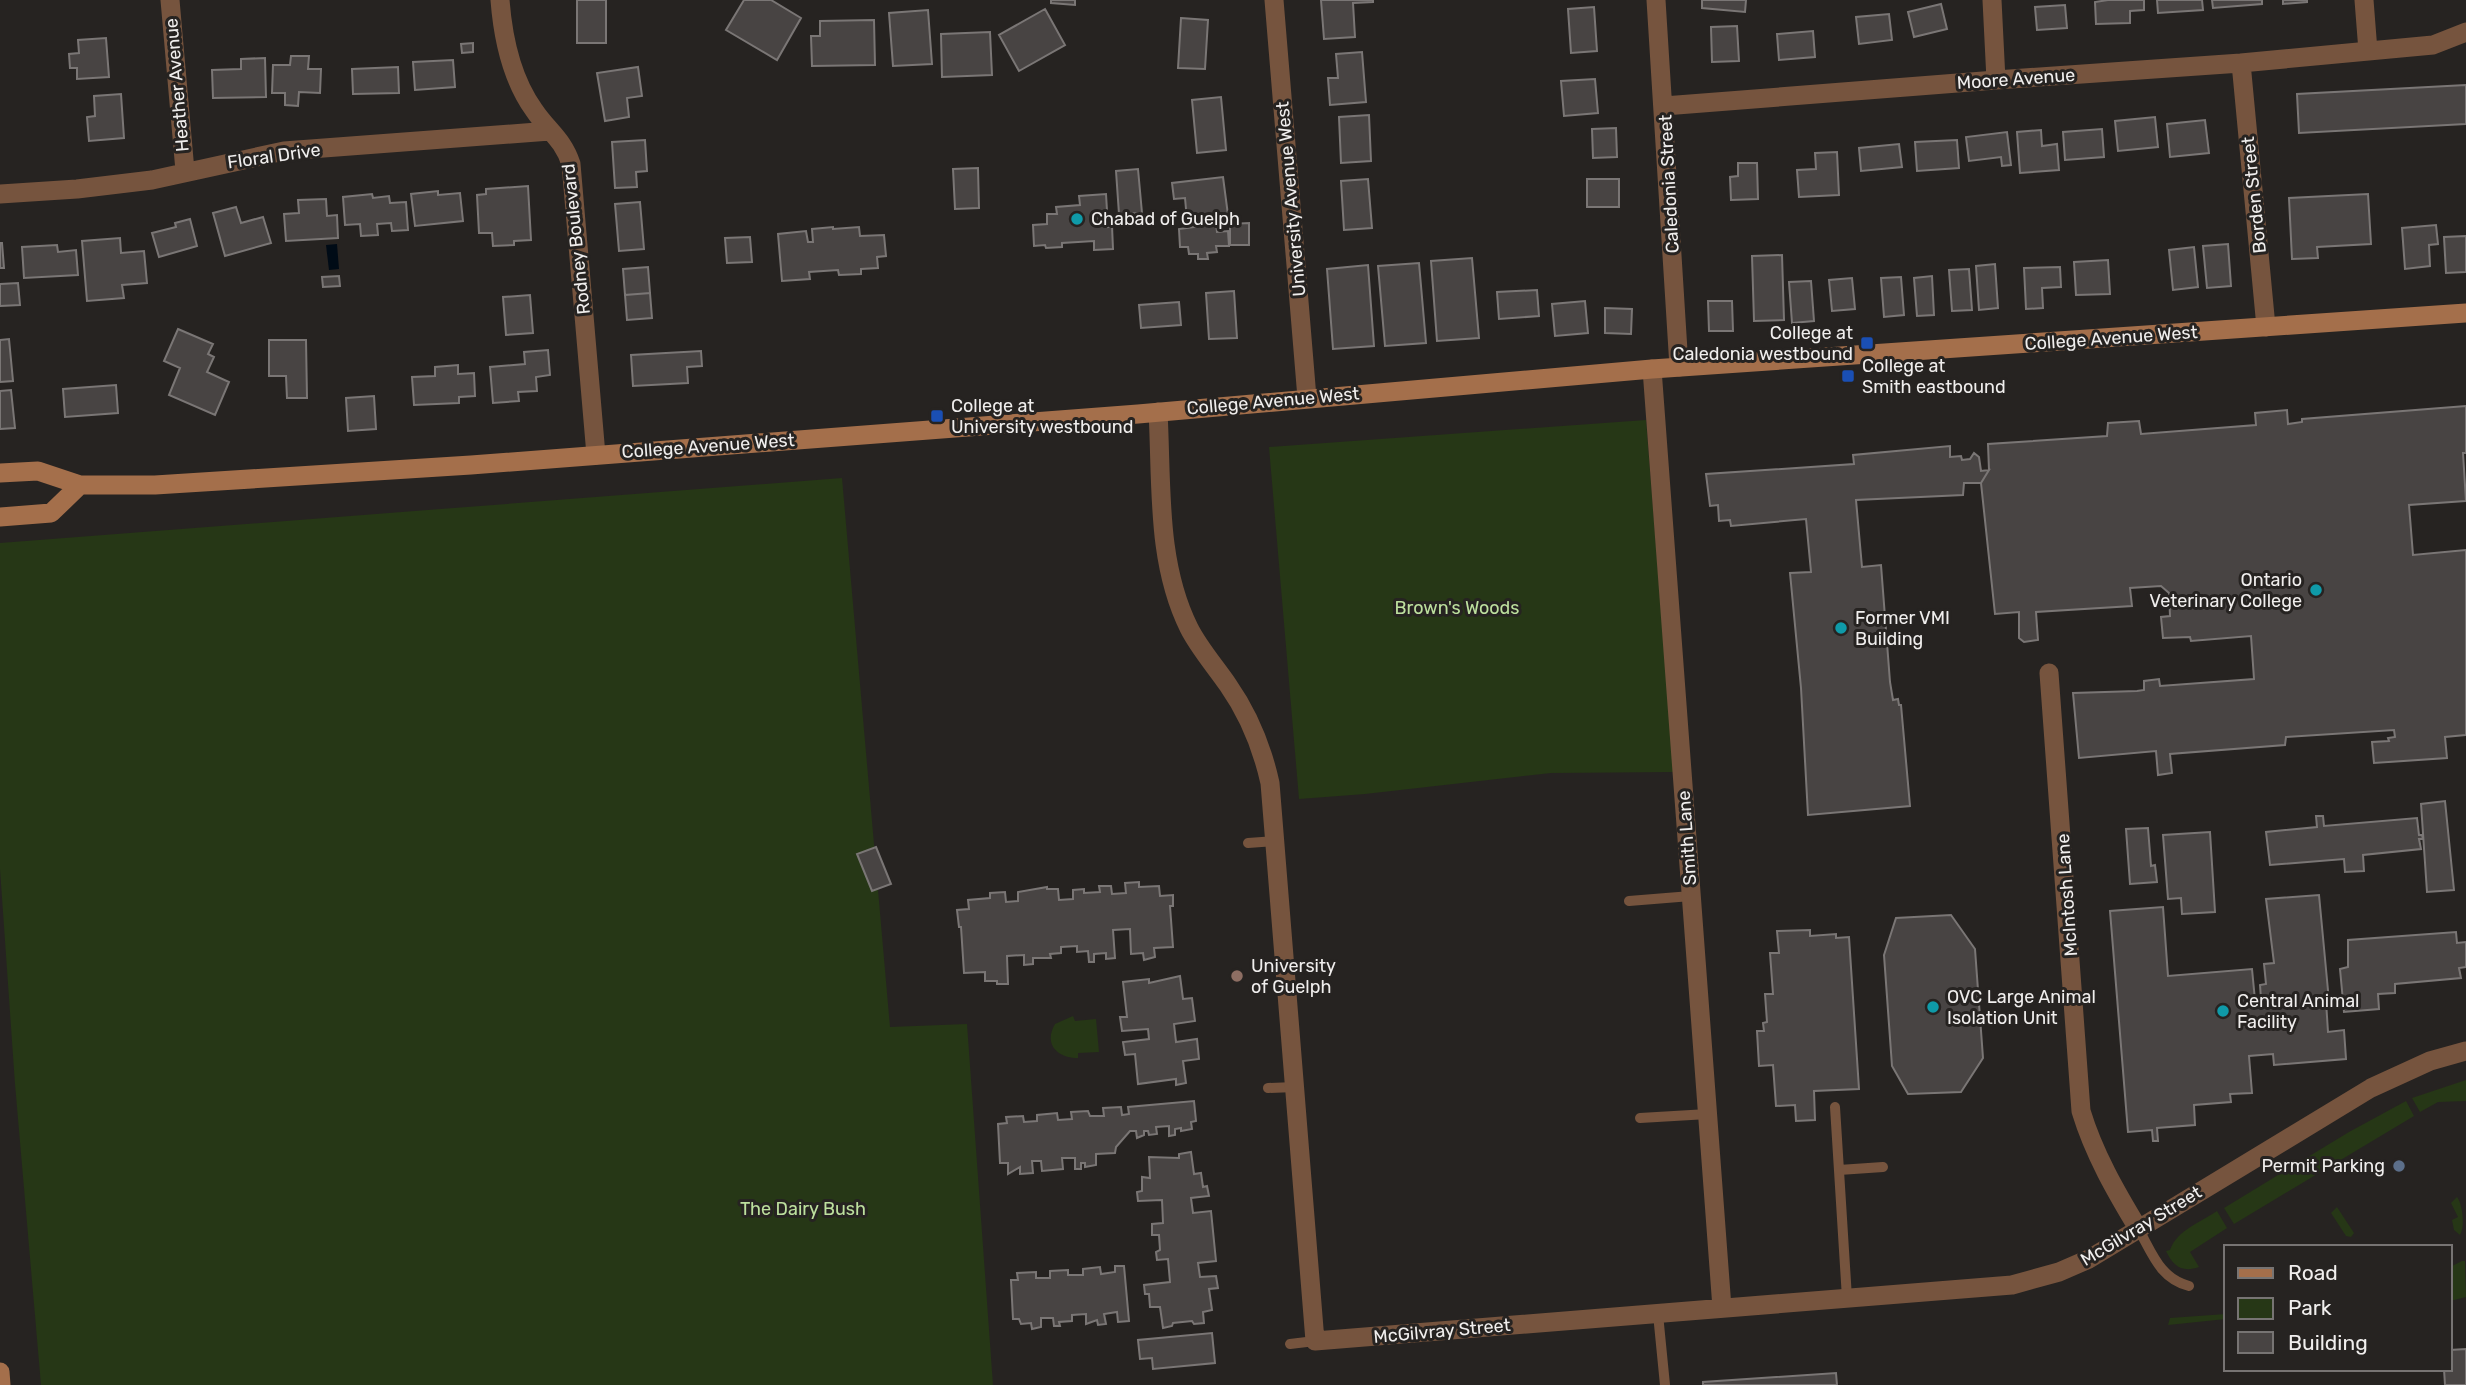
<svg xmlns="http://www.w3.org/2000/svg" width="2466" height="1385" font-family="Rubik,sans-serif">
<rect width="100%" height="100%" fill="#262321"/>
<path fill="#263716" d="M1646,420L1674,772L1551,773L1365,794L1299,799L1269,447Z
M842,478L890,1027L967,1024L993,1385H41L15,1084L0,869V543Z
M1073,1016L1075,1021L1096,1019L1099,1052L1078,1053V1058C1058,1058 1043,1045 1055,1024Z
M2466,1080V1101L2438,1102L2420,1112L2412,1098Z
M2406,1101L2414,1116L2234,1224L2224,1208L2349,1132Z
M2457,1197C2463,1205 2465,1227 2460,1235L2454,1230L2452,1220L2458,1217L2451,1203Z
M2337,1207L2354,1233L2351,1237L2346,1236L2331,1213Z
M2217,1211L2227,1228L2190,1252L2199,1267C2182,1273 2173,1266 2166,1251L2170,1250C2177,1230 2201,1222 2217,1211Z
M2462,1261H2465L2466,1297L2450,1301V1267Z
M2226,1314V1319L2168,1325L2170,1318Z"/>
<path fill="#000b16" d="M337,244L339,269L329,270L326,245Z"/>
<path fill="#484443" stroke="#7a7675" stroke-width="2" d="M577,0H606V43H577Z
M744,0H771L801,18L777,60L726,30Z
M1051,0H1075V5L1051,3Z
M1321,0H1373V2L1353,3L1355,37L1324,39Z
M1702,0H1746L1745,12L1702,8Z
M2108,0H2144V10L2130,11V23L2096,24L2095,2Z
M2157,0H2202L2203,10L2158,13Z
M2212,0H2262V4L2213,8Z
M2283,0H2307V2L2283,4Z
M1941,4L1947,29L1914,37L1908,12Z
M2065,5L2067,28L2037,30L2035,7Z
M1594,7L1597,51L1571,53L1568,9Z
M1045,9L1065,45L1019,71L999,35Z
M928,10L932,64L893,66L889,13Z
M1889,14L1892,40L1859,44L1856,17Z
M1181,18L1208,20L1205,69L1178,68Z
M874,20L875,65L812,66L811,36H820V21Z
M1737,26L1739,61L1712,62L1711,27Z
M1813,31L1815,57L1779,60L1777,34Z
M990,32L992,75L942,77L941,34Z
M106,38L109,77L77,79V68H70L69,54L79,53L78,40Z
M473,43V52L462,53L461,44Z
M1362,52L1366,102L1330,105L1328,78H1338L1336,54Z
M291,56H309L308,69H321L320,93L299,92L298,106L285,105V93H272L273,65H290Z
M265,58L266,97L213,98L212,70L241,69V59Z
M453,60L455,87L415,90L413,62Z
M398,67L399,93L353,94L352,69Z
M638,67L642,96L627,98L629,117L605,121L597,73Z
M1595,79L1598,113L1564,116L1561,81Z
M2466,85V124L2299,133L2297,94Z
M121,94L124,138L89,141L87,117L95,116L94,96Z
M1221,97L1226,150L1197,153L1192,100Z
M1369,115L1371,161L1341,163L1339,117Z
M2155,117L2158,147L2118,151L2115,121Z
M2205,120L2209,153L2170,157L2167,124Z
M1616,128L1617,157L1593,158L1592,129Z
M2102,129L2104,157L2065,160L2063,132Z
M2041,130L2042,146L2057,144L2059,170L2020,173L2017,132Z
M2007,132L2011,165L2002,166L2001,157L1969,161L1966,137Z
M645,140L647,171L636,172L637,187L615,188L612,142Z
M1957,140L1959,168L1917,171L1915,142Z
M1899,144L1902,167L1861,171L1859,148Z
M1837,152L1839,195L1799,197L1797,170L1816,169L1815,153Z
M1738,163H1757L1758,199L1731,200L1730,177L1738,176Z
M978,168L979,208L955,209L953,169Z
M1138,169L1142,213L1119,214L1116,171Z
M1223,177L1228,215L1187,220L1185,198L1174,199L1172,183Z
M1368,179L1372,228L1344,230L1341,181Z
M1587,179H1619V207H1587Z
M528,186L531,240L514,241V245L493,246L492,233H479L477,195L486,194V189Z
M438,191V195L460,193L463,221L415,226L411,194Z
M372,194L373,198L389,196L390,203L406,202L408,230L392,231L391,223L377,224L378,235L361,236L360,224L345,225L343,197Z
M1106,194L1108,227L1112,226L1113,249L1094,250V241L1062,243V247L1046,248L1045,245L1034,246L1033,225L1047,224V214H1057L1056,207L1080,205L1079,196Z
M2368,194L2371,244L2317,247L2318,258L2292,259L2289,198Z
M326,199L327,216L337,215L338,238L286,241L284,214L299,213L298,200Z
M640,202L644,249L619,251L615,204Z
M236,207L241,223L263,217L271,243L225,256L213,213Z
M190,219L197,246L159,257L152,233L176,227L175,223Z
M1249,223V245H1230V224Z
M1216,224L1217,232L1228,231L1229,246H1216L1217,252L1207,253L1208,259H1198V254H1189L1188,247H1180L1179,229Z
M2436,225L2438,244L2429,245L2430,266L2405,269L2402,228Z
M833,227V229L859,227L860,236L884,235L886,256L877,257L878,268L861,269V274L839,275L838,270L809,272L810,279L782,281L778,234L806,231L808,242H813L812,229Z
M2466,236V272L2446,273L2444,237Z
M750,237L752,262L727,263L725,238Z
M120,238L121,253L144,251L147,283L122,285L124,298L87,301L82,241Z
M0,243H2L4,268H0Z
M2228,244L2231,286L2207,288L2203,246Z
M57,245L58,252L76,250L78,275L24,278L22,247Z
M2194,247L2198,287L2173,290L2169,250Z
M1782,255L1784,320L1754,321L1752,256Z
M1472,258L1479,338L1437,341L1431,261Z
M2108,260L2110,294L2076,295L2074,262Z
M1419,263L1426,343L1385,346L1378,266Z
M1995,264L1998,308L1979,310L1976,266Z
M1368,265L1374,346L1333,349L1327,269Z
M648,267L650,293L625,295L623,269Z
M2060,267L2061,287L2042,288L2043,308L2026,309L2024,268Z
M1969,269L1972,310L1952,311L1949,270Z
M339,276L340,286L323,287L322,277Z
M1932,276L1934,315L1917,316L1914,278Z
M1901,277L1904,315L1884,317L1881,278Z
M1852,278L1855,309L1832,311L1829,280Z
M1811,281L1814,321L1792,323L1789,282Z
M18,283L20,305L0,306V284Z
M1537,290L1539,316L1499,319L1497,292Z
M1234,291L1237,338L1209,339L1206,293Z
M650,293L652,318L627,320L625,295Z
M530,295L533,333L506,335L503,297Z
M1585,301L1588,333L1555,336L1552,304Z
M1708,301H1732L1733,331H1709Z
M1179,302L1181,325L1141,328L1139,305Z
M1605,308L1632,309L1631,334L1605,333Z
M178,329L213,344L208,354L214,357L207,372L229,382L215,415L169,395L180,368L164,361Z
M9,339L13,381L0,382V340Z
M269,340H306L307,398H287L286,376H269Z
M548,350L550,375L536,377L537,391L518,392L519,401L493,403L490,367L525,364L524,352Z
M701,351L702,366L687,367L688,383L633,386L631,355Z
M458,365V374L474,373L475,396L459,397V403L414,405L412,377L435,376V367Z
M116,385L118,413L65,417L63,389Z
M11,390L15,428L0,429V391Z
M374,396L376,429L348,431L346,398Z
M2466,406V453H2463L2466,501L2409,505L2413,555L2466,550V735L2445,737L2447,758L2374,763L2372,742L2389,741L2388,738L2395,737L2394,730L2286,737L2285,745L2170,754L2172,773L2158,775L2156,751L2079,758L2073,693L2137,691L2144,690V681L2159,679L2160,686L2254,679L2251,636L2191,641L2190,637L2163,638L2161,617L2170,616L2169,593L2161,586L2130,588L2132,606L2036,612L2038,640L2024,642L2019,638V612L1995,614L1981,483L1989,470L1988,444L2107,436L2108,423L2139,421L2141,434L2256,425L2255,413L2287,410L2288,424L2302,422V419Z
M1950,446V457L1961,456L1962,460L1970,459L1974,453L1979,457L1981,471L1989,470L1981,483H1964L1963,495L1856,500L1862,567L1881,565L1890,682L1893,700L1898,699L1899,705H1901L1910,806L1808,815L1801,688L1790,573L1811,572L1806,519L1731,526L1730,520L1719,521L1718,505L1710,506L1706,474L1854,464L1853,455Z
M2445,801L2454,890L2427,892L2421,804Z
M2316,816H2323L2324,826L2417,818L2419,835H2422L2423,839H2419L2421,849L2363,855L2364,871L2345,872L2344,859L2270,865L2266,832L2317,827Z
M2148,828L2151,866L2155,865L2157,882L2130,884L2126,829Z
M2210,832L2215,912L2182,914L2181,898L2168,899L2163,835Z
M876,847L891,884L872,891L857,854Z
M1139,882V887L1159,886L1160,896L1173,895V906H1170L1173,947L1154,948L1155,957L1144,960L1143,953L1131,954L1130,929L1113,930L1115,958L1106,959V953L1094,954V962H1089L1088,951L1077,952V946L1061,947V953L1050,954L1051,958H1033V964L1024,965V955L1007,956L1008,984H997V981H985V972L964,973L961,927H959L957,910L969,909L968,900L990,898V893L1005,892L1006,902L1018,901V892L1047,887V889H1058L1059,900L1073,899V890L1084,889V893L1100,892L1099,886H1111L1112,894L1126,893L1125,883Z
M2319,895L2329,1001H2326L2328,1032L2344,1030L2346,1059L2274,1065L2273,1054L2249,1056L2252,1093L2230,1094L2231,1102L2194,1105L2195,1125L2157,1128L2158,1141H2153L2152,1130L2128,1132L2110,911L2163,907L2168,976L2252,969L2255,1000L2261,999L2260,985L2266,984L2264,964L2274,963L2266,899Z
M1951,915L1975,949L1983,1058L1961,1092L1908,1094L1892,1066L1884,955L1896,918Z
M1810,930V936L1836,934V938L1849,937L1859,1089L1814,1091L1815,1120L1796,1121L1795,1105L1776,1106L1773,1065L1759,1066L1757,1031H1764L1763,1023L1767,1022L1765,994H1773L1770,953H1779L1777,931Z
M2456,932L2457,943L2466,942V967L2459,968L2461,978L2395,984V993L2378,994L2379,1009L2344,1012L2340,969L2348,967V940Z
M1180,976L1183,999L1192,998L1195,1021L1174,1024L1176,1042L1197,1039L1199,1059L1183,1061L1186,1083L1176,1085V1079L1138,1084L1135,1054L1125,1055L1123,1042L1149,1039L1148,1029L1122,1031L1120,1017H1127L1123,982L1149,979V983Z
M1194,1101L1196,1121L1191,1122L1192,1129L1181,1131V1128L1175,1129V1135L1169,1136V1126L1156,1127L1157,1134L1149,1135L1148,1131H1144V1135L1137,1138L1136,1131H1130L1116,1147L1115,1153L1096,1154V1165L1085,1167V1163H1081V1169H1075V1158H1062L1063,1169L1042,1171L1041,1161H1032L1033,1173L1020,1174V1167L1008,1174V1163H1000L998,1124L1007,1123L1006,1117L1023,1116L1024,1122L1037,1121V1115L1057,1113L1058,1120L1072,1119L1071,1112L1088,1111L1090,1116H1104L1103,1108L1121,1107L1122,1115L1129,1114L1128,1107Z
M1191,1152L1194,1174L1201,1173L1203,1187L1207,1186L1209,1196L1191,1198L1193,1213L1211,1211L1216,1261L1198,1263L1200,1277L1216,1276L1218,1288L1209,1289L1212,1310L1203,1312L1204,1323L1194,1324L1192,1321L1173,1323L1172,1326L1163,1328L1160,1307H1150L1149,1294H1145L1144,1285L1170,1282L1168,1259L1157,1260L1156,1252L1160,1250L1159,1235H1152V1224L1163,1223L1162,1200L1138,1201L1137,1192L1142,1191V1177L1150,1178L1149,1157L1179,1158V1154Z
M1115,1266H1124L1129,1321L1118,1322L1117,1312L1104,1314L1106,1324L1098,1325L1097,1320L1086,1324V1314L1072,1315V1321L1059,1322L1060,1326H1054L1053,1318H1041V1327L1032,1329L1031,1323L1021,1324L1019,1319H1013L1011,1280H1018L1017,1273L1036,1272V1278H1050V1271L1068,1270V1275H1083V1269L1100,1267L1101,1274L1115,1272Z
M1212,1333L1215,1363L1153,1369L1152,1358L1140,1359L1138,1340Z
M2466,1349V1385H2445L2444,1369H2450V1350Z
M1836,1373L1837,1385H1703V1382Z"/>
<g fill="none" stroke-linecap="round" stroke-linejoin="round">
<path stroke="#76543e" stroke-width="10" d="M1248,843L1275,841
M1629,901L1691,896
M1268,1088L1295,1087
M1835,1107L1847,1298
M1640,1118L1708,1114
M1839,1170L1883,1167
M2139,1230C2153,1255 2160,1278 2189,1286
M1658,1314L1665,1385
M1290,1344L1315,1341"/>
<path stroke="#76543e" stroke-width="19" d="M170,0L185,171
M500,0C503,39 511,78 534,110C548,131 563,139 571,164L596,455
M1274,0L1307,398
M1656,0L1679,367
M1992,0L1996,80
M2364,0L2368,51
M2241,63L2266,327
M1664,106L1996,80L2241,63L2433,45L2466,32
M0,194L77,189L152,180L284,151L550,131
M1652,369L1722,1308
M1158,412C1162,483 1156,562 1189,628C1199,648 1215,666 1228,685C1249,715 1262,747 1270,783L1315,1341L2012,1285L2059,1272L2089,1259L2371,1088L2430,1061L2466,1051
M2049,673L2081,1111C2094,1154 2116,1192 2139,1230"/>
<path stroke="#a46f4b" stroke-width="19" d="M0,473L38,471L80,485H155L471,465L1138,414L1652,369L2466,313
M0,517L51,513L80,485
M0,1372L1,1385"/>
</g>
<g fill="#0f9aa8" stroke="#262321" stroke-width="2.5">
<circle cx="1077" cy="219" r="7"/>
<circle cx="2316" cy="590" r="7"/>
<circle cx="1841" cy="628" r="7"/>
<circle cx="1933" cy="1007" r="7"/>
<circle cx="2223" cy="1011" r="7"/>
</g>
<g fill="#1a4fb4" stroke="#262321" stroke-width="2.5">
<rect x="1860" y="336" width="14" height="14" rx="3.5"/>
<rect x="1841" y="369" width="14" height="14" rx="3.5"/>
<rect x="930" y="409" width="14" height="14" rx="3.5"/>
</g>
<circle fill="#8d6e63" stroke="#262321" stroke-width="2.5" cx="1237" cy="976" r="7"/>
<circle fill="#5c6f8a" stroke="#262321" stroke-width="2.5" cx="2399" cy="1166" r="7"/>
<g text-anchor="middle" stroke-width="6" stroke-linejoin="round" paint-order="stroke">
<g font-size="18" fill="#f0eeed" stroke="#262321">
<text transform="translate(2016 79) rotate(-4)" y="6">Moore Avenue</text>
<text transform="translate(177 85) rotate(-95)" y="6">Heather Avenue</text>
<text transform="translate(274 156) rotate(-8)" y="6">Floral Drive</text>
<text transform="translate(1669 184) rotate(-93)" y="6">Caledonia Street</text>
<text transform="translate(2254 195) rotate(-96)" y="6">Borden Street</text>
<text transform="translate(1291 199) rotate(-95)" y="6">University Avenue West</text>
<text transform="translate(576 239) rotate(-96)" y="6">Rodney Boulevard</text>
<text transform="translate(2111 338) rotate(-4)" y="6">College Avenue West</text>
<text transform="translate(1273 401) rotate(-5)" y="6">College Avenue West</text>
<text transform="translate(708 446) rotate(-4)" y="6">College Avenue West</text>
<text transform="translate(1687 838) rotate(-94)" y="6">Smith Lane</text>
<text transform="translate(2067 895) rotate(-94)" y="6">McIntosh Lane</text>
<text transform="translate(2141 1226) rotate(-31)" y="6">McGilvray Street</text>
<text transform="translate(1442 1331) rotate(-5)" y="6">McGilvray Street</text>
</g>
<g font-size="18" fill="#f0eeed" stroke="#262321" text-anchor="start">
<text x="1091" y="225">Chabad of Guelph</text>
<text x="1853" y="339" text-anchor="end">College at<tspan x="1853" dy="21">Caledonia westbound</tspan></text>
<text x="1862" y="372">College at<tspan x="1862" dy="21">Smith eastbound</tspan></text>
<text x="951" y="412">College at<tspan x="951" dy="21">University westbound</tspan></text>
<text x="2302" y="586" text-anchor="end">Ontario<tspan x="2302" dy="21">Veterinary College</tspan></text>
<text x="1855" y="624">Former VMI<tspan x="1855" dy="21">Building</tspan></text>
<text x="1251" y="972">University<tspan x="1251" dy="21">of Guelph</tspan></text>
<text x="1947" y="1003">OVC Large Animal<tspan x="1947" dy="21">Isolation Unit</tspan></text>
<text x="2237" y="1007">Central Animal<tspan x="2237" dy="21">Facility</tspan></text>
<text x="2385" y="1172" text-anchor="end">Permit Parking</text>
</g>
<g font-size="18" fill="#bde09e" stroke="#262321">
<text x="1457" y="614">Brown's Woods</text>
<text x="803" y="1215">The Dairy Bush</text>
</g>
</g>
<rect x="2224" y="1245" width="228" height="126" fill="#262321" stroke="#777473" stroke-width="2"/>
<rect x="2238" y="1268" width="35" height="10" fill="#a46f4b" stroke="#777473" stroke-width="2"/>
<text x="2288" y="1280" font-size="21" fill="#f0eeed">Road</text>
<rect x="2238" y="1298" width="35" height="21" fill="#263716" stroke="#777473" stroke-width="2"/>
<text x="2288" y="1315" font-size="21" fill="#f0eeed">Park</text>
<rect x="2238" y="1332" width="35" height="21" fill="#484443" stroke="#777473" stroke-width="2"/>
<text x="2288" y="1350" font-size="21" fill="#f0eeed">Building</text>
</svg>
